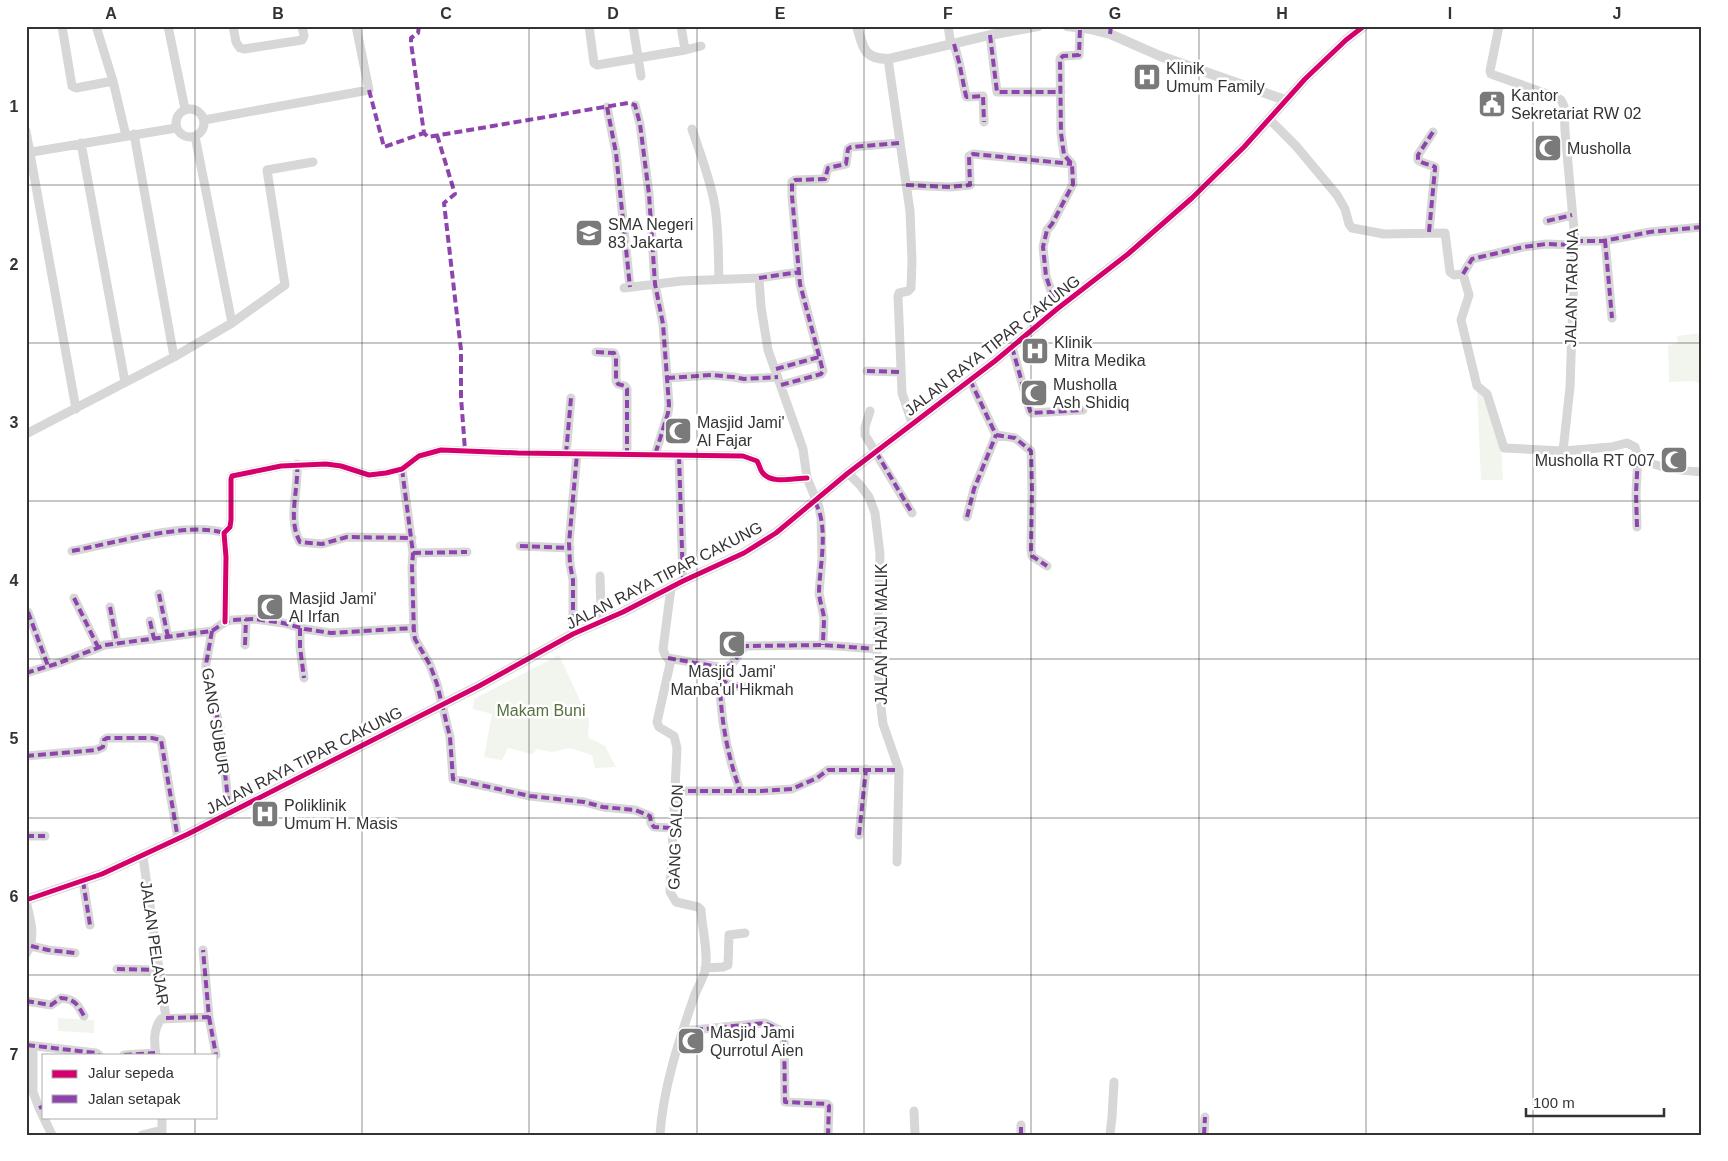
<svg xmlns="http://www.w3.org/2000/svg" width="1728" height="1161" font-family="Helvetica,sans-serif">
<rect width="100%" height="100%" fill="#fff"/>
<path fill="#f1f5ed" d="M1702,333V384L1693,381L1669,382L1668,345L1678,343L1677,336Z
M1477,389L1486,397L1501,447L1503,480H1481Z
M559,655L589,720L588,737L605,746L616,767L595,768L592,755L570,748L552,752L537,749L532,754L508,748L502,760L484,757L492,714L473,709L474,699Z
M58,1018L94,1020V1033L58,1031Z"/>
<g fill="none" stroke-linecap="round" stroke-linejoin="round">
<path stroke="#d7d7d7" stroke-width="9" d="M62,26L72,86L76,88L113,81
M96,26L113,81L126,136
M168,26L185,109
M233,26L236,42L240,48L244,49L302,40L304,36L302,26
M589,26L594,63L597,65L685,50L701,46
M633,26L641,76
M681,26L685,50
M948,26L951,45
M1499,26L1490,71L1491,74L1556,97L1561,100L1564,106L1565,131L1575,241L1570,387L1563,451L1611,447L1627,443L1635,447C1636,449 1636,452 1638,454C1648,468 1685,471 1702,472
M990,35L997,92H1061
M954,44L959,62L966,96L967,97L983,96L984,122
M888,59L910,211L912,261L911,288L908,291L899,293L898,296L902,393L912,423
M635,105L640,124L649,194L655,284L663,324L669,405L668,413L655,455
M607,107L616,153L630,287
M176 123a14 14 0 1 1 28 0a14 14 0 1 1-28 0Z
M204,120L369,90L356,26
M1270,120L1296,146L1337,195L1345,209L1349,224L1352,228L1384,234L1445,233L1450,272L1454,275L1463,274L1469,295L1461,320L1477,386L1487,394L1504,448L1563,451
M692,129C700,153 709,176 714,201C719,226 718,253 719,279
M26,131L76,409
M134,134L174,357
M195,136L232,323
M81,143L125,382
M26,153L176,128
M906,185L950,187L970,185L969,156L973,154L1072,164
M1547,221L1572,215
M1429,232L1435,169V167C1429,164 1423,164 1418,160V155L1433,132
M1605,240L1612,318
M1575,241H1603L1650,232L1702,227
M1463,274L1472,259L1523,247L1546,244L1575,245
M759,278L799,272
M624,288L681,281L759,278L761,307L768,350L803,449L807,478L819,507L821,518L822,558L819,593L824,618L823,645
M1057,309L1046,276L1043,247L1047,230L1052,224L1073,184L1072,164L1064,155L1061,133L1060,59L1063,56L1079,55L1080,28
M1012,347L1030,411L1032,413L1083,410
M596,352L614,353L616,358V381L618,384L625,386L627,389V454
M776,369L819,357
M867,371L901,372
M667,378L712,375L733,377L744,379L778,377
M970,380L996,435
M781,385L821,374L823,371L800,284L792,196V182L795,180L825,179L828,168L846,164L848,149L851,147L899,143
M870,411L865,427V435L912,513
M26,434L174,357L232,323L285,285L267,170L313,162
M996,435L1015,438L1031,451L1032,490L1031,550L1032,556L1047,566
M566,454L571,398
M679,456L683,581
M297,464C299,489 287,519 300,542L322,544L347,537L412,538
M402,469L413,553L412,567L414,634L415,639L430,665L437,684L450,737L453,779L530,796L584,802L603,807L635,810L650,816L651,823L654,827L673,828
M848,473L860,485L869,497L875,513L880,554L877,649L879,691L883,724L899,770L897,862
M967,517L974,489L996,435
M1637,527L1636,493L1638,455
M520,546L570,548
M72,551C110,544 189,521 224,533
M413,553L467,552
M600,576L601,611L604,621
M159,594L168,637
M74,598L98,647
M110,607L117,643
M28,612L48,666
M150,621L154,639
M225,622L226,557L224,533L230,527L231,520V479L232,476L281,466L326,464L341,466L369,475L386,473L402,469L419,456L441,450L518,453L743,456L757,461C759,464 760,469 762,472C771,485 794,478 807,478
M300,628V647L304,678
M212,631L206,664V671L220,728L228,800L232,811
M573,634V580L570,564L569,543L577,454
M245,645L246,619
M668,658L724,668L732,664L745,646L823,645L877,649
M720,669C719,709 726,752 740,790
M26,673L59,663L105,645L212,631L225,622L232,620L255,619L283,623L305,629L331,633L414,628
M720,679L732,686L749,687
M26,756L96,750L103,747L104,740L107,738H152L161,740L178,839
M676,791H761L792,789L817,778L828,770H899
M859,835L866,769
M26,836H45
M143,857L166,1018
M83,881L90,925
M26,901C30,919 37,937 26,954
M31,946L48,950L75,953
M705,968L723,967L728,965L729,935L745,933
M117,969L159,970
M26,1001L51,1005L61,998C75,999 78,1005 84,1016
M209,1017L216,1055
M683,1031L765,1023L782,1031L784,1034L785,1102L827,1104L829,1106L828,1135
M26,1045L33,1053V1092L39,1108L52,1135
M27,1045L96,1053L99,1055
M124,1055L155,1053
M156,1055C154,1042 153,1030 161,1019L209,1017L203,950
M914,1111L915,1135
M162,1117V1134
M142,1135L162,1130
M660,1135C663,1089 678,1043 693,1000C696,990 702,981 705,971C709,955 702,928 701,910L698,907L676,902L670,892L677,748L674,736L659,727L657,722L670,664L669,660L665,655L663,649L671,588
M1021,1135V1125
M1110,1135L1112,1117L1114,1082
M1204,1135L1205,1117"/>
<path stroke="#d7d7d7" stroke-width="10" d="M857,26C863,47 863,59 888,59L990,35L1038,26
M1067,26L1090,29L1110,34L1160,56L1285,100
M26,900L102,874L188,834L479,686L573,634L623,612L683,581L744,553L776,533L848,473L995,361L1057,309L1128,254L1192,198L1244,147L1305,79L1346,40L1364,26"/>
<path stroke="#8e44ad" stroke-width="4" stroke-dasharray="8 4" stroke-linecap="butt" d="M419,26L418,33L411,38V43L424,133L428,137L628,103L635,105L640,124L649,194L655,284L663,324L669,405L668,413L655,455
M1110,34L1111,26
M990,35L997,92H1061
M954,44L959,62L966,96L967,97L983,96L984,122
M369,90L384,147L424,133
M607,107L616,153L630,287
M437,135L455,194L444,203L461,350V397L465,450
M906,185L950,187L970,185L969,156L973,154L1072,164
M1547,221L1572,215
M1429,232L1435,169V167C1429,164 1423,164 1418,160V155L1433,132
M1605,240L1612,318
M1575,241H1603L1650,232L1702,227
M1463,274L1472,259L1523,247L1546,244L1575,245
M759,278L799,272
M1057,309L1046,276L1043,247L1047,230L1052,224L1073,184L1072,164L1064,155L1061,133L1060,59L1063,56L1079,55L1080,28
M1012,347L1030,411L1032,413L1083,410
M596,352L614,353L616,358V381L618,384L625,386L627,389V454
M776,369L819,357
M867,371L901,372
M667,378L712,375L733,377L744,379L778,377
M970,380L996,435
M781,385L821,374L823,371L800,284L792,196V182L795,180L825,179L828,168L846,164L848,149L851,147L899,143
M996,435L1015,438L1031,451L1032,490L1031,550L1032,556L1047,566
M876,452L912,513
M566,454L571,398
M679,456L683,581
M297,464C299,489 287,519 300,542L322,544L347,537L412,538
M402,469L413,553L412,567L414,634L415,639L430,665L437,684L450,737L453,779L530,796L584,802L603,807L635,810L650,816L651,823L654,827L673,828
M815,502C829,526 820,564 819,591C819,600 823,609 824,618C824,627 823,636 823,645
M967,517L974,489L996,435
M1637,527L1636,493L1638,455
M520,546L570,548
M72,551C110,544 189,521 224,533
M413,553L467,552
M159,594L168,637
M74,598L98,647
M110,607L117,643
M28,612L48,666
M150,621L154,639
M300,628V647L304,678
M212,631L206,664V671L220,728L228,800L232,811
M573,634V580L570,564L569,543L577,454
M245,645L246,619
M668,658L724,668L732,664L745,646L823,645L877,649
M720,669C719,709 726,752 740,790
M26,673L59,663L105,645L212,631L225,622L232,620L255,619L283,623L305,629L331,633L414,628
M720,679L732,686L749,687
M26,756L96,750L103,747L104,740L107,738H152L161,740L178,839
M676,791H761L792,789L817,778L828,770H899
M859,835L866,769
M26,836H45
M83,881L90,925
M31,946L48,950L75,953
M117,969L159,970
M26,1001L51,1005L61,998C75,999 78,1005 84,1016
M209,1017L216,1055
M166,1018L209,1017L203,950
M683,1031L765,1023L782,1031L784,1034L785,1102L827,1104L829,1106L828,1135
M27,1045L96,1053L99,1055
M124,1055L155,1053
M39,1108L44,1106
M1021,1135V1125
M1204,1135L1205,1117"/>
<g stroke="#fff" stroke-width="8">
<path id="cycleway" d="M225,622L226,557L224,533L230,527L231,520V479L232,476L281,466L326,464L341,466L369,475L386,473L402,469L419,456L441,450L518,453L743,456L757,461C759,464 760,469 762,472C771,485 794,478 807,478
M26,900L102,874L188,834L479,686L573,634L623,612L683,581L744,553L776,533L848,473L995,361L1057,309L1128,254L1192,198L1244,147L1305,79L1346,40L1364,26"/>
</g>
<use href="#cycleway" stroke="#d6006c" stroke-width="5"/>
</g>
<path fill="none" stroke="#333" stroke-width="1" stroke-opacity="0.55" d="M195,26V1055M362,26V1135M529,26V1135M697,26V1135M864,26V1135M1031,26V1135M1199,26V1135M1366,26V1135M1533,26V1135M26,185H1702M26,343H1702M26,501H1702M26,659H1702M26,818H1702M26,975H1702M195,1117V1135"/>
<defs>
<g id="hospital-square" transform="scale(1.4375)"><rect x="-9" y="-9" width="18" height="18" rx="4" fill="#7a7a7a" stroke="#fff"/><path d="M-5-5h3v3.5h4V-5h3V5h-3V1.5h-4V5h-3Z" fill="#fff"/></g>
<g id="civic-square" transform="scale(1.4375)"><rect x="-9" y="-9" width="18" height="18" rx="4" fill="#7a7a7a" stroke="#fff"/><path d="M-.6-6.5H3V-4.5H.6V-3L4-1V1h2V6H-6V1h2V-1L-.6-3ZM-1.2 2.5V6h2.4V2.5Z" fill="#fff"/></g>
<g id="mosque-square" transform="scale(1.4375)"><rect x="-9" y="-9" width="18" height="18" rx="4" fill="#7a7a7a" stroke="#fff"/><path d="M3.5-4.9A6 6 0 1 0 3.5 4.9A5 5 0 1 1 3.5-4.9Z" fill="#fff"/></g>
<g id="school-square" transform="scale(1.4375)"><rect x="-9" y="-9" width="18" height="18" rx="4" fill="#7a7a7a" stroke="#fff"/><path d="M0-5L7-2L0 1L-7-2ZM-4 1L0 2.5L4 1V4Q0 6-4 4Z" fill="#fff"/></g>
</defs>
<g fill-rule="evenodd">
<use href="#hospital-square" x="1147" y="77"/>
<use href="#civic-square" x="1492" y="104"/>
<use href="#mosque-square" x="1548" y="148"/>
<use href="#school-square" x="589" y="233"/>
<use href="#hospital-square" x="1035" y="351"/>
<use href="#mosque-square" x="1034" y="393"/>
<use href="#mosque-square" x="678" y="431"/>
<use href="#mosque-square" x="1674" y="460"/>
<use href="#mosque-square" x="270" y="607"/>
<use href="#mosque-square" x="732" y="644"/>
<use href="#hospital-square" x="265" y="814"/>
<use href="#mosque-square" x="691" y="1041"/>
</g>
<g text-anchor="middle" stroke-width="5" stroke-linejoin="round" paint-order="stroke">
<g font-size="16" fill="#333" stroke="#fff" text-anchor="start">
<text x="1166" y="74">Klinik<tspan x="1166" dy="18">Umum Family</tspan></text>
<text x="1511" y="101">Kantor<tspan x="1511" dy="18">Sekretariat RW 02</tspan></text>
<text x="1567" y="154">Musholla</text>
<text x="608" y="230">SMA Negeri<tspan x="608" dy="18">83 Jakarta</tspan></text>
<text x="1054" y="348">Klinik<tspan x="1054" dy="18">Mitra Medika</tspan></text>
<text x="1053" y="390">Musholla<tspan x="1053" dy="18">Ash Shidiq</tspan></text>
<text x="697" y="428">Masjid Jami'<tspan x="697" dy="18">Al Fajar</tspan></text>
<text x="1655" y="466" text-anchor="end">Musholla RT 007</text>
<text x="289" y="604">Masjid Jami'<tspan x="289" dy="18">Al Irfan</tspan></text>
<text x="732" y="677" text-anchor="middle">Masjid Jami'<tspan x="732" dy="18">Manba'ul Hikmah</tspan></text>
<text x="284" y="811">Poliklinik<tspan x="284" dy="18">Umum H. Masis</tspan></text>
<text x="710" y="1038">Masjid Jami<tspan x="710" dy="18">Qurrotul Aien</tspan></text>
</g>
<g font-size="16" fill="#333" stroke="#fff">
<text transform="translate(1571 288) rotate(-89)" y="6">JALAN TARUNA</text>
<text transform="translate(992 345) rotate(-38)" y="6">JALAN RAYA TIPAR CAKUNG</text>
<text transform="translate(664 575) rotate(-27)" y="6">JALAN RAYA TIPAR CAKUNG</text>
<text transform="translate(881 634) rotate(-90)" y="6">JALAN HAJI MALIK</text>
<text transform="translate(216 721) rotate(81)" y="6">GANG SUBUR</text>
<text transform="translate(304 760) rotate(-27)" y="6">JALAN RAYA TIPAR CAKUNG</text>
<text transform="translate(675 837) rotate(-88)" y="6">GANG SALON</text>
<text transform="translate(155 943) rotate(82)" y="6">JALAN PELAJAR</text>
</g>
<g font-size="16" fill="#56703f" stroke="#fff">
<text x="541" y="716">Makam Buni</text>
</g>
</g>
<rect width="1728" height="1161" fill="none" stroke="#ffffff" stroke-width="55"/>
<rect x="42" y="1054" width="175" height="65" fill="#ffffff" stroke="#adadad"/>
<rect x="52" y="1070" width="25" height="8" fill="#d6006c" stroke="#adadad"/>
<text x="88" y="1078" font-size="15" fill="#333333">Jalur sepeda</text>
<rect x="52" y="1095" width="25" height="8" fill="#8e44ad" stroke="#adadad"/>
<text x="88" y="1104" font-size="15" fill="#333333">Jalan setapak</text>
<path d="M1526 1108v8h138v-8" fill="none" stroke="#333333" stroke-width="2.5"/>
<text x="1533" y="1108" font-size="15" fill="#333333" stroke="#ffffff" stroke-width="4" paint-order="stroke">100 m</text>
<rect x="28" y="28" width="1672" height="1106" fill="none" stroke="#333" stroke-width="2"/>
<g font-size="16" text-anchor="middle" font-weight="bold" fill="#333">
<text x="111" y="19">A</text>
<text x="278" y="19">B</text>
<text x="446" y="19">C</text>
<text x="613" y="19">D</text>
<text x="780" y="19">E</text>
<text x="948" y="19">F</text>
<text x="1115" y="19">G</text>
<text x="1282" y="19">H</text>
<text x="1450" y="19">I</text>
<text x="1617" y="19">J</text>
<text x="14" y="112">1</text>
<text x="14" y="270">2</text>
<text x="14" y="428">3</text>
<text x="14" y="586">4</text>
<text x="14" y="744">5</text>
<text x="14" y="902">6</text>
<text x="14" y="1060">7</text>
</g>
</svg>
